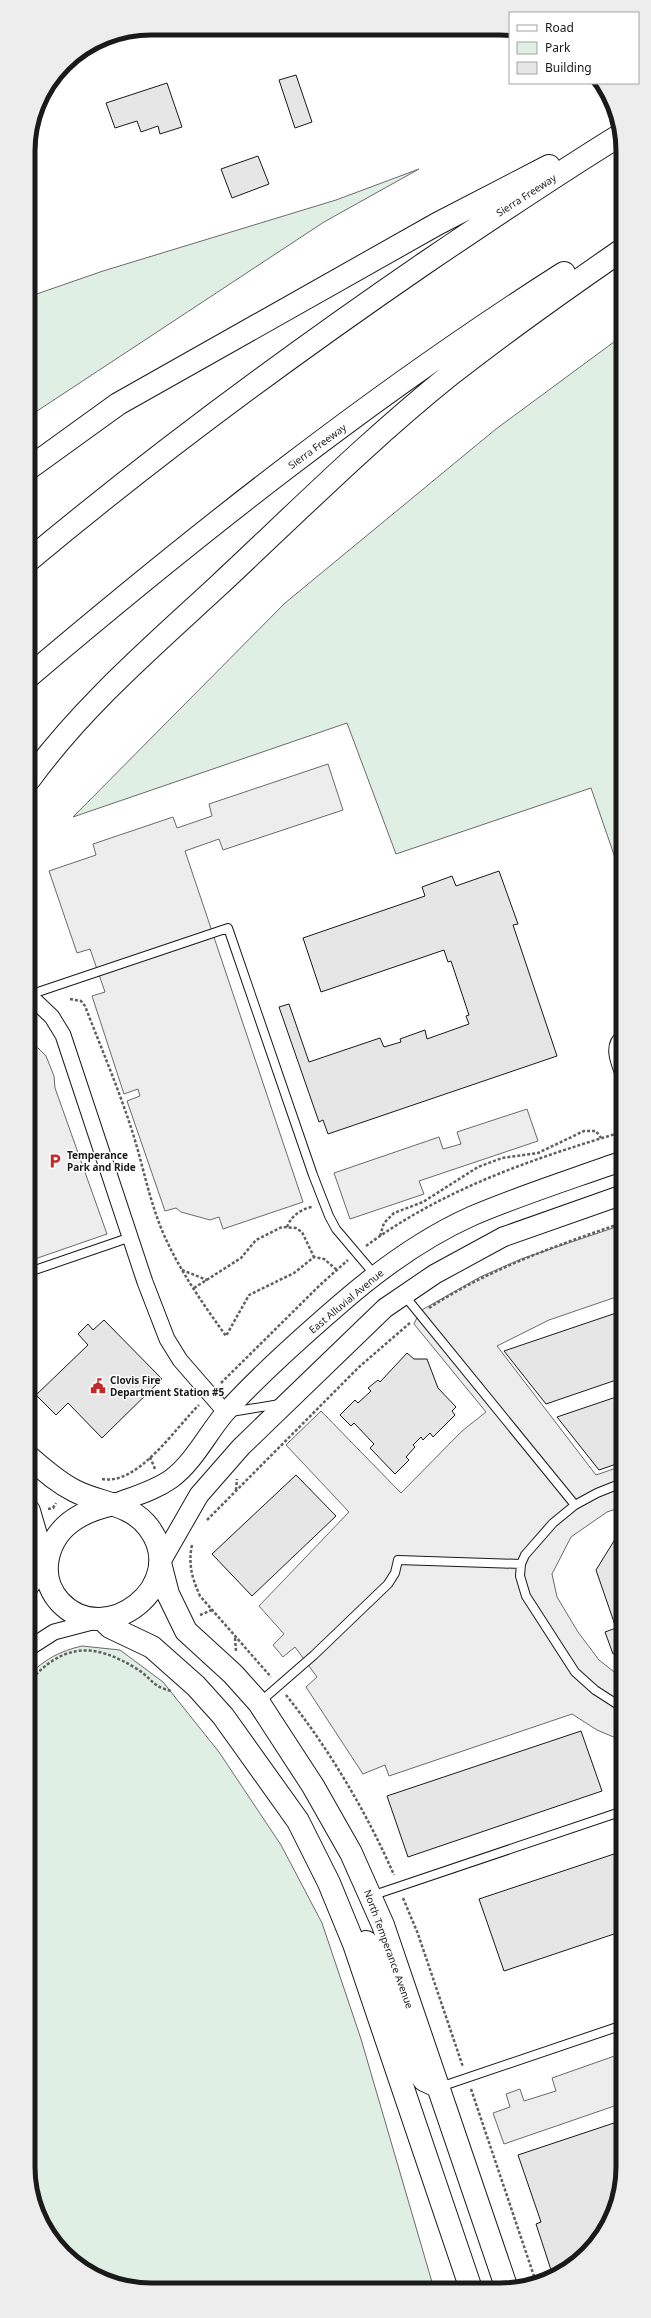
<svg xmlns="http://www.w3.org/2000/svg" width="651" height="2318" font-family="'Noto Sans',sans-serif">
<rect width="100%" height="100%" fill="#fff"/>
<path fill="#e0efe3" stroke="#6a6a6a" d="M419,169L324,222L28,417V297L103,271L336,200Z
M622,336V878L591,788L396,854L347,723L73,817L285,603L496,429Z
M82,1646L120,1650L163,1682L219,1752L281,1845L322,1923L361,2039L434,2289L127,2288L90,2274L64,2254L41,2221L29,2183V1675C45,1659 60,1651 82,1646Z"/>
<path fill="#ededed" stroke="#6a6a6a" d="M328,764L343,810L223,850L219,839L185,851L303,1202L223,1229L219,1217L210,1220L181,1212L176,1208L165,1211L127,1101L140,1096L138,1089L124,1094L92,996L105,992L90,949L77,953L49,871L96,855L93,844L173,817L177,828L212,816L209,804Z
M29,1043L38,1048L46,1056L54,1076L55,1088L107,1234L29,1261Z
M527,1109L538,1141L419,1181L424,1194L350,1219L334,1173L439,1137L443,1149L461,1144L457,1132Z
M622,1225V1295L549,1320L497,1346L596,1475L622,1466V1507L607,1512L571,1537L552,1574L557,1597L578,1632L599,1660L623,1679V1741L597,1730L572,1714L389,1776L385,1765L363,1774L306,1687L317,1677L295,1647L283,1657L273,1645L284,1634L259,1606L349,1512L286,1445L321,1411L401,1493L462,1431L486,1412L414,1324L420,1311L480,1277L521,1259Z
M623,2053V2103L504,2144L493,2113L510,2107L506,2094L520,2089L524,2101L556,2091L552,2078Z"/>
<path fill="#e6e6e6" stroke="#1a1a1a" d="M189,28H200L190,31Z
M296,75L312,122L295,128L279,80Z
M167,83L182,127L160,134L158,126L141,132L137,121L115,128L106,103Z
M258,156L269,184L232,198L221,169Z
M499,871L518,924L513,925L557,1056L328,1134L323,1120L319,1122L279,1007L289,1004L309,1062L380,1038L384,1047L401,1042L400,1039L425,1030L427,1039L469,1024L466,1016L469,1015L451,961L448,962L444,950L321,992L303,938L425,896L422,887L452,876L456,886Z
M622,1311V1378L546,1404L504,1351Z
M104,1320L162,1379L102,1438L68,1403L56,1415L36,1395L88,1345L78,1334L88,1324L93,1330Z
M407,1353L414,1359H427L438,1388L456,1407L452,1411L455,1415L433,1437L430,1433L423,1440L421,1437L413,1445L415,1447L406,1457L409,1460L395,1474L370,1448L374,1444L354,1423L351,1426L340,1415L355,1400L358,1403L371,1391L368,1388L378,1380L380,1382Z
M622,1395V1462L599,1470L557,1417Z
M296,1475L336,1516L252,1596L212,1554Z
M622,1528L623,1651L613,1654L605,1632L616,1628L596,1570Z
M581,1731L602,1791L408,1857L387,1796Z
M623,1851V1931L504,1971L479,1899Z
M623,2120V2175L614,2214L592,2248L561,2274L553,2276L536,2224L541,2222L518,2155Z"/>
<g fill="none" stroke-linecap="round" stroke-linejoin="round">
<g stroke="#1a1a1a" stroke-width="10">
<path id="service" d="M29,995L228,928L313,1175L329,1216L336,1229L375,1275
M622,1034C605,1045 617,1067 622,1081
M29,1272L131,1237
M404,1295L575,1505
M231,1412L280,1404
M622,1483L597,1493L575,1505L553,1523L525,1555L521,1564L520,1576L526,1596L575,1672L595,1690L623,1708
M260,1702L314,1655L388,1584L395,1573L398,1560L521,1564
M371,1896L623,1811
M440,2087L623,2025"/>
</g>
<g stroke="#1a1a1a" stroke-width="17">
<path id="minor" d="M29,995L52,1017L63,1035L145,1282L167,1339L180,1360L226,1413
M29,1590L45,1566
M29,1648L54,1632L96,1621"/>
</g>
<g stroke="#1a1a1a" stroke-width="21">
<path id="tertiary" d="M114,1504C134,1496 154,1491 171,1479C194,1462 207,1434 225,1413C257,1377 302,1337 339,1305C379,1270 423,1238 472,1216C521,1195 572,1179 622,1161
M160,1563L199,1495L241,1447L385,1308L435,1274L503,1237L622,1195"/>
</g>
<g stroke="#1a1a1a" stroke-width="24">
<path id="secondary" d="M29,1457C43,1469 57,1482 75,1491C100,1504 131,1503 149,1528C191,1584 106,1651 60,1602C36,1576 47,1537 75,1519C87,1511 100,1507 114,1504
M29,1511L45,1566
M160,1563L168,1594L186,1631L233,1674L259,1703L313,1786L351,1853L383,1925L507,2289
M102,1619L110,1627L152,1647L196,1686L223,1716L298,1821L329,1883L354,1944L471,2289
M366,1942L380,1970L415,2066L424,2080L439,2087"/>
</g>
<g stroke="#1a1a1a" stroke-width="24">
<path id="motorway" d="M28,469L118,404L437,224L549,166
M28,561C155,455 288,357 425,263C490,219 555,175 622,134
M28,677C198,533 375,393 564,273
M29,780C82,707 153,646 219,585C295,514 369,440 450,375C506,331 564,290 622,250"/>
</g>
<path stroke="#5f5f5f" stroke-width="2.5" stroke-dasharray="3 2" stroke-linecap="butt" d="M70,999L81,1001L85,1006C102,1050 120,1092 134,1137C144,1170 150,1203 164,1235C180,1271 203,1304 226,1336L249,1295L294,1273L314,1257L324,1259L337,1270
M287,1227C291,1216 301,1209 312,1207
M380,1236L384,1223L394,1213L423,1202L478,1167L502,1158L538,1153L584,1131H596L601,1138
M366,1246C443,1189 532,1159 622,1132
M182,1270L207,1280
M194,1288L241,1258L256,1240L282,1227L296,1228L302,1232L314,1257
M429,1308C489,1269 555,1246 622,1223
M221,1383L320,1285L348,1260
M150,1457L155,1469
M102,1479C138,1486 176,1427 199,1405
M236,1490L237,1479
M48,1509L53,1508L56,1503
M207,1520L359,1367L411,1322
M192,1545C188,1564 192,1578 200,1596L271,1677
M200,1615L212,1610
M29,1619L36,1626
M235,1638L236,1651
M29,1682C63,1643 94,1642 137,1669C153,1679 152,1687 172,1691
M286,1695C328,1747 367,1813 394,1875
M403,1898L418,1934L463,2067
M471,2089L536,2282"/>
<use href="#service" stroke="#fff" stroke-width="8"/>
<use href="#minor" stroke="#fff" stroke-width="15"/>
<use href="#tertiary" stroke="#fff" stroke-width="19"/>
<use href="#secondary" stroke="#fff" stroke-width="22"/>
<use href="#motorway" stroke="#fff" stroke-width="22"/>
</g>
<defs>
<g id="parking-bare" transform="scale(1.2)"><path d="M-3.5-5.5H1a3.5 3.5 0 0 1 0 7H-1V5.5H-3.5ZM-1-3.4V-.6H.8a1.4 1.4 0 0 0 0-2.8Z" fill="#c62828" stroke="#fff" stroke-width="2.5" paint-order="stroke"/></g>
<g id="civic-bare" transform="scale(1.2)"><path d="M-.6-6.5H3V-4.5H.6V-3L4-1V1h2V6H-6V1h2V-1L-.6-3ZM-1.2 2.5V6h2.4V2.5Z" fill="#c62828" stroke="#fff" stroke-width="2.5" paint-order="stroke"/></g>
</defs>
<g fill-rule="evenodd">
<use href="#parking-bare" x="55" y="1161"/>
<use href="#civic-bare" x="98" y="1386"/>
</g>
<g text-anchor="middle" stroke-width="3" stroke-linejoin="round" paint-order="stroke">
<g font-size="10" fill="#1a1a1a" stroke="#fff">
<text transform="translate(526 195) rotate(-33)" y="4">Sierra Freeway</text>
<text transform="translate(317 446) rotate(-36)" y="4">Sierra Freeway</text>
<text transform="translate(346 1301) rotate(-40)" y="4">East Alluvial Avenue</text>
<text transform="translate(389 1949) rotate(70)" y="4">North Temperance Avenue</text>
</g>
<g font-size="10" font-weight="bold" fill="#1a1a1a" stroke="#fff" text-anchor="start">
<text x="67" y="1159">Temperance<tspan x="67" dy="12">Park and Ride</tspan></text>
<text x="110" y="1384">Clovis Fire<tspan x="110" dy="12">Department Station #5</tspan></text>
</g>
</g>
<path d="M0 0H651V2318H0ZM151 35H500A116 116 0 0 1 616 151V2167A116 116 0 0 1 500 2283H151A116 116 0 0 1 35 2167V151A116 116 0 0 1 151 35Z" fill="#ededed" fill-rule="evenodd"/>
<path fill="none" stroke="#1a1a1a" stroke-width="5" d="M151 35H500A116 116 0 0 1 616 151V2167A116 116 0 0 1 500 2283H151A116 116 0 0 1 35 2167V151A116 116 0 0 1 151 35Z"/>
<rect x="509" y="12" width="130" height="72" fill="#ffffff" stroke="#a3a3a3"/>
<rect x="517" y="25" width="20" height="6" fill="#ffffff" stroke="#a3a3a3"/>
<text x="545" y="32" font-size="12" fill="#1a1a1a">Road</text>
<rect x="517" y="42" width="20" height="12" fill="#e0efe3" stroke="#a3a3a3"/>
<text x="545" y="52" font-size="12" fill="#1a1a1a">Park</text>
<rect x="517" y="62" width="20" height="12" fill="#e6e6e6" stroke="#a3a3a3"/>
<text x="545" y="72" font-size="12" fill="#1a1a1a">Building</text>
</svg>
